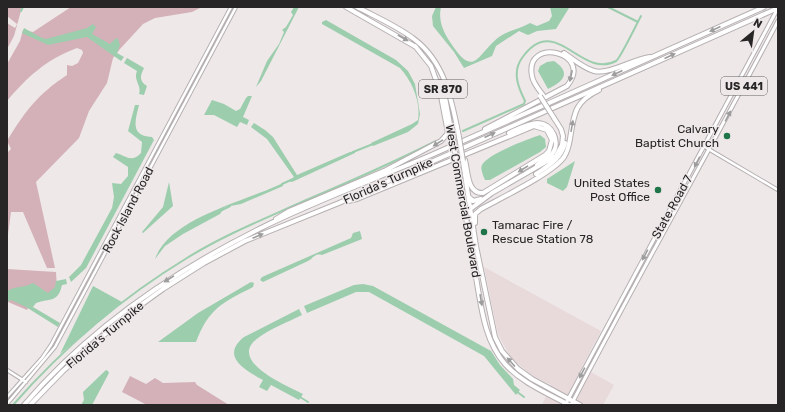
<svg xmlns="http://www.w3.org/2000/svg" width="785" height="412" font-family="Rubik,sans-serif">
<rect width="100%" height="100%" fill="#eee8e9"/>
<path fill="#e8d9db" d="M484,267L601,331L582,367L614,385L603,405H542L551,385L530,374L511,358L498,334Z"/>
<path fill="#d4b1b8" d="M7,7H22L14,36L7,49V23L15,28L17,24L7,16Z
M71,7H202L192,12L155,18L143,24L120,49L113,58L107,83L89,111L79,138L36,182L55,268H47L23,212H11L7,242V153L11,149L7,141C26,110 37,95 67,75V65L72,66L78,63L83,53L82,50L77,48C47,59 27,77 7,101V64L20,41L23,30L33,32Z
M7,269L56,272L57,290L31,303L27,310L8,302L7,304Z
M130,376L146,384L155,378L163,383L195,382L197,385L229,405H147L122,392Z"/>
<path fill="#9ccdad" d="M294,7H299L261,81L256,87L267,61L279,44L284,32L282,30L286,27L293,15L291,12Z
M436,7H441C438,20 443,31 450,42C475,80 476,55 499,37C509,30 520,29 530,23L537,26L549,21L552,16L550,7L569,8L556,29L537,31L528,35L519,31L496,46L492,56L464,68L454,52L433,26L432,16Z
M326,20L396,60L408,71L415,84L420,114L418,124L408,132L373,146L371,143L412,124L418,120C421,102 412,81 400,68L322,24V22Z
M93,24L96,27L92,34L110,44L116,38L118,39L120,45L117,53L124,57L121,61L87,37L48,45L22,33L24,28L42,38L46,39L87,28Z
M127,58L144,68C140,76 139,81 147,86L144,95L139,94C142,86 133,80 137,71L124,63Z
M554,61C572,73 563,82 548,89L538,71L540,66L547,62Z
M248,96H252L243,117L249,120L247,125L240,122L237,127L214,115H204L212,100L224,104L236,111L240,109L246,98Z
M135,105H139C135,121 130,136 152,137L154,140L86,268L71,282L69,277L81,265L112,208L114,197L112,183L121,184L128,176V167L113,157L116,153C126,156 132,163 141,153L142,142L128,131Z
M254,123L265,130L273,137L297,175L350,152L355,151V153L292,182L289,181L283,183V186L241,204L225,207L220,214L183,234L165,246L155,259C171,214 257,200 294,177L267,139L251,127Z
M540,135L545,139L546,147L540,152L490,180H485C483,175 480,169 482,165C488,154 528,139 540,135Z
M575,161L567,187L563,191L547,183V179Z
M169,182L173,206L143,233L142,232L163,207Z
M360,231L362,239L322,255C314,253 314,258 308,261L263,282L260,280L262,277L351,238L353,233Z
M66,279L67,284L62,285C58,303 50,298 36,303L33,307L60,323L58,327L26,307L11,300L7,302V291C16,286 24,288 33,283L48,293L55,287L56,281Z
M251,282L254,283L253,287C222,303 209,308 196,342H158L198,313Z
M363,284L373,286L491,351L500,365L513,379L514,385L520,390L516,395L484,356L369,292H356L307,313L304,306L354,285Z
M93,286L122,302L60,354Z
M299,309L302,315C288,322 271,328 258,338C226,361 288,386 303,394L299,400L271,385L267,391L259,387L263,380C247,371 219,357 244,337Z
M106,370L108,371L109,373L92,405H81L84,400L83,392Z"/>
<g fill="none" stroke-linecap="round" stroke-linejoin="round">
<path stroke="#9ccdad" stroke-width="2" d="M608,7L638,22
M21,11L23,7
M463,131L524,104L525,101C518,87 512,72 522,58C555,11 581,80 616,61C620,59 637,23 641,16
M353,152L373,144
M282,184L291,180
M222,210L230,206
M516,391L524,397
M300,397L308,402
M13,405C64,347 121,298 187,258C224,235 264,219 304,201C349,182 392,163 436,141"/>
<g stroke="#b6b0b1" stroke-width="4.5">
<path id="secondary" d="M705,147L778,190
M7,370L26,382
M7,397L42,358L51,345L231,7
M7,404L55,347L236,7"/>
</g>
<g stroke="#b6b0b1" stroke-width="5">
<path id="primary" d="M565,405L778,8
M571,405C638,276 710,150 778,21"/>
</g>
<g stroke="#b6b0b1" stroke-width="6">
<path id="highway" d="M346,7L416,47
M357,7C376,17 397,26 414,39C445,62 452,101 459,137
M564,53C573,59 583,68 594,71C609,75 633,59 650,57
M440,82L445,97L453,140
M485,129L567,86C595,52 524,36 532,76C533,83 539,90 543,95
M509,133C518,129 528,123 538,123C553,124 561,143 552,154C548,158 542,161 537,165
M463,162L476,246L495,337L502,351L518,369L532,379L580,405
M457,163C463,199 469,236 475,272C481,303 483,339 505,364C522,383 547,393 569,405
M536,174C549,165 561,159 565,143
M469,197L473,201L481,199
M348,201L357,199L534,126L547,130L552,140L549,151L545,155L483,193C467,194 468,171 465,160
M469,210L492,193L556,156L562,145L563,136L561,129L554,118
M276,219L289,211L386,170L441,141L448,133L440,91L431,66L415,46
M475,223V214L481,209C501,198 553,173 564,157C568,151 569,145 570,139C574,114 574,102 599,90
M24,405C89,329 172,272 261,228C315,201 373,180 429,156C541,107 652,57 764,7
M30,405L63,371L127,315L163,289L204,263L245,241L339,203L778,8"/>
</g>
<use href="#secondary" stroke="#fff" stroke-width="2.5"/>
<use href="#primary" stroke="#fff" stroke-width="3"/>
<use href="#highway" stroke="#fff" stroke-width="4"/>
<g stroke="#b6b0b1" stroke-width="6" stroke-linecap="butt">
<path id="highway-bridge" d="M540,96L554,118
M459,137L463,161
M453,140L457,163"/>
</g>
<use href="#highway-bridge" stroke="#fff" stroke-width="4"/>
</g>
<defs><path id="oneway-solid" d="M-6-.8H1V-3.2L6.5 0L1 3.2V.8H-6Z"/></defs>
<g fill="#9e9d9d">
<use href="#oneway-solid" transform="translate(715 29) rotate(156)"/>
<use href="#oneway-solid" transform="translate(403 38) rotate(30)"/>
<use href="#oneway-solid" transform="translate(670 56) rotate(-24)"/>
<use href="#oneway-solid" transform="translate(617 73) rotate(156)"/>
<use href="#oneway-solid" transform="translate(571 76) rotate(102)"/>
<use href="#oneway-solid" transform="translate(728 116) rotate(-62)"/>
<use href="#oneway-solid" transform="translate(572 126) rotate(-80)"/>
<use href="#oneway-solid" transform="translate(490 135) rotate(-24)"/>
<use href="#oneway-solid" transform="translate(438 143) rotate(148)"/>
<use href="#oneway-solid" transform="translate(697 162) rotate(118)"/>
<use href="#oneway-solid" transform="translate(523 169) rotate(148)"/>
<use href="#oneway-solid" transform="translate(258 236) rotate(-23)"/>
<use href="#oneway-solid" transform="translate(645 255) rotate(118)"/>
<use href="#oneway-solid" transform="translate(169 279) rotate(148)"/>
<use href="#oneway-solid" transform="translate(481 300) rotate(80)"/>
<use href="#oneway-solid" transform="translate(511 362) rotate(-132)"/>
<use href="#oneway-solid" transform="translate(582 373) rotate(118)"/>
</g>
<g fill="#1f7549" stroke="#eee8e9" stroke-width="1.5">
<circle cx="727" cy="136" r="4"/>
<circle cx="658" cy="190" r="4"/>
<circle cx="484" cy="232" r="4"/>
</g>
<g text-anchor="middle" stroke-width="3" stroke-linejoin="round" paint-order="stroke">
<g fill="#eee8e9" stroke="#636060" stroke-width="1">
<rect x="721" y="77" width="46" height="18" rx="3"/>
<rect x="419" y="80" width="48" height="18" rx="3"/>
</g>
<g font-size="11" font-weight="bold" fill="#272525">
<text x="744" y="90">US 441</text>
<text x="443" y="93">SR 870</text>
</g>
<g font-size="12" fill="#272525" stroke="#eee8e9" text-anchor="end">
<text x="719" y="133">Calvary<tspan x="719" dy="14">Baptist Church</tspan></text>
<text x="650" y="187">United States<tspan x="650" dy="14">Post Office</tspan></text>
<text x="492" y="229" text-anchor="start">Tamarac Fire /<tspan x="492" dy="14">Rescue Station 78</tspan></text>
</g>
<g font-size="12" fill="#272525" stroke="#eee8e9">
<text transform="translate(388 181) rotate(-24)" y="4">Florida's Turnpike</text>
<text transform="translate(463 201) rotate(80)" y="4">West Commercial Boulevard</text>
<text transform="translate(672 207) rotate(-61)" y="4">State Road 7</text>
<text transform="translate(128 210) rotate(-62)" y="4">Rock Island Road</text>
<text transform="translate(105 335) rotate(-40)" y="4">Florida's Turnpike</text>
</g>
</g>
<rect width="785" height="412" fill="none" stroke="#272525" stroke-width="16"/>
<g transform="translate(753 32) rotate(29)" stroke="#eee8e9" stroke-width="3" paint-order="stroke">
<path d="M0-3L7 15L0 10L-7 15Z" fill="#272525"/>
<text y="-6" font-size="11" font-weight="bold" text-anchor="middle" fill="#272525">N</text>
</g>
</svg>
